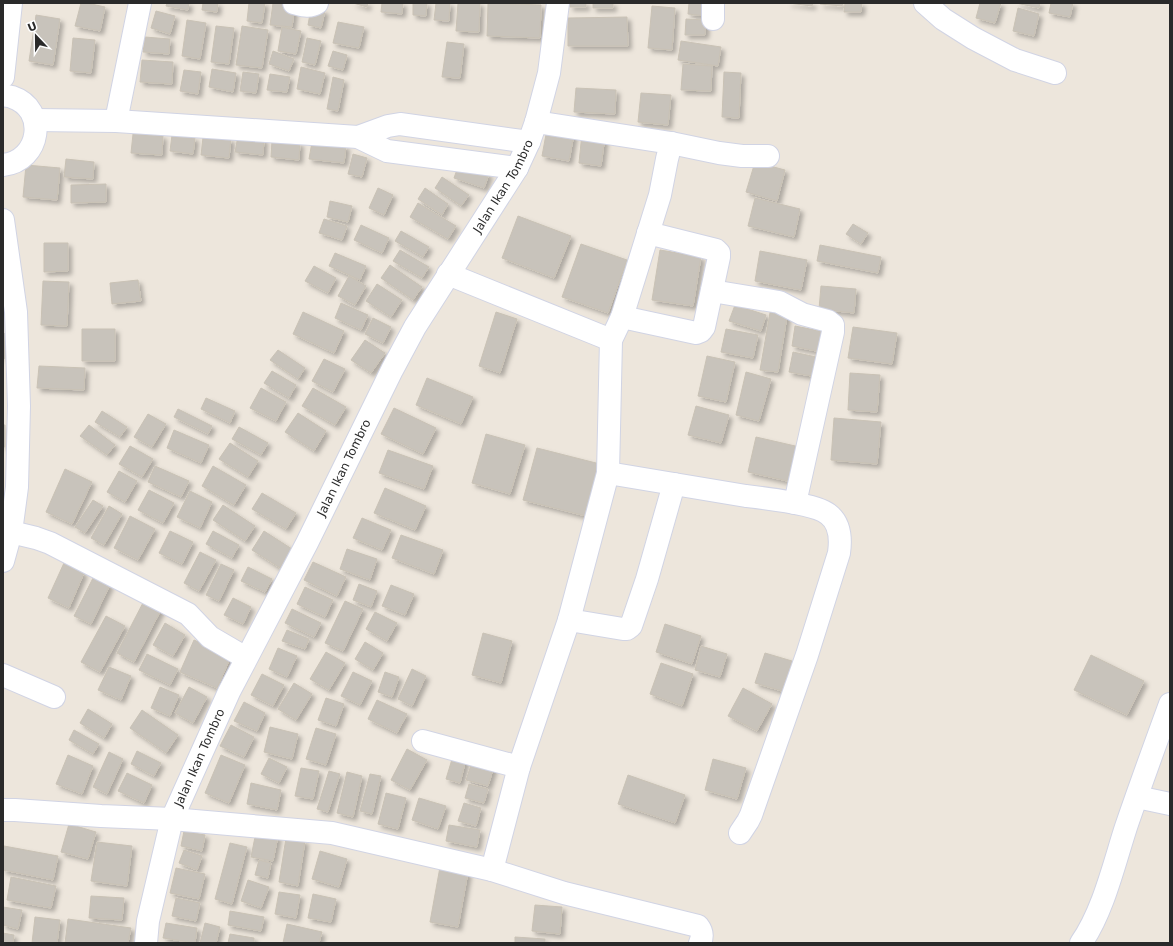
<svg xmlns="http://www.w3.org/2000/svg" width="1173" height="946" font-family="'DejaVu Sans',sans-serif">
<defs>
<filter id="shadow"><feDropShadow dx="3.5" dy="3.5" stdDeviation="2" flood-color="#0004"/></filter>
</defs>
<rect width="100%" height="100%" fill="#ede6dc"/>
<path fill="#c8c3bb" stroke="#c9c2b5" filter="url(#shadow)" d="M81,3H87L105,7L100,31L75,26Z
M167,3H189L188,10L166,6Z
M203,3H218L217,12L202,10Z
M249,3H265L262,23L247,21Z
M273,3L295,5L292,27L270,25Z
M353,3H368L367,7Z
M382,3H403L402,14L381,12Z
M413,3H427L426,16L413,15Z
M436,3H450L449,21L434,20Z
M458,3H480L479,32L456,31Z
M488,3L541,5L540,38L487,36Z
M570,3H586V7H570Z
M593,3H613V8H593Z
M689,3H706L705,16L688,14Z
M788,3H813L812,6Z
M820,3H843L842,6L820,4Z
M845,3H862L861,12H844Z
M980,3H1001L995,23L976,18Z
M1016,3H1040L1039,8Z
M1051,3H1073L1070,17L1049,13Z
M652,6L675,8L672,50L648,48Z
M311,8L325,11L321,28L308,25Z
M1018,8L1039,14L1034,36L1013,31Z
M156,11L175,16L170,34L151,28Z
M36,15L60,19L53,65L29,61Z
M627,17L628,46H568V18Z
M686,19L706,20L705,35H685Z
M187,20L206,23L200,59L182,56Z
M338,22L364,27L359,48L333,43Z
M216,26L234,28L229,64L211,62Z
M242,26L268,30L262,68L236,65Z
M282,27L301,31L296,54L278,51Z
M145,37L170,39L169,54L143,52Z
M73,38L95,40L91,73L70,71Z
M307,38L321,41L315,65L302,62Z
M681,41L721,47L718,66L678,60Z
M447,42L464,44L460,78L442,77Z
M273,51L294,59L289,71L269,64Z
M333,51L347,55L343,70L328,66Z
M142,60L173,62L172,84L140,82Z
M683,64L712,66L711,91L681,90Z
M301,67L325,73L320,94L297,89Z
M212,69L236,73L233,92L209,87Z
M184,70L201,72L198,94L180,91Z
M243,72L259,74L256,93L240,91Z
M724,72L741,73L739,118L722,117Z
M270,74L290,77L287,92L267,90Z
M333,77L344,80L338,111L327,109Z
M576,88L616,90L615,114L574,112Z
M641,93L671,95L668,125L638,122Z
M547,129L574,134L569,161L542,156Z
M582,133L605,136L601,166L579,163Z
M133,134L163,136L162,155L131,153Z
M172,135L195,138L193,154L170,151Z
M238,136L264,139L263,155L235,152Z
M203,137L231,139L229,158L201,155Z
M272,140L300,143L299,160L271,157Z
M312,142L346,146L344,163L309,159Z
M353,154L367,158L362,177L348,174Z
M66,159L94,162L93,179L64,177Z
M755,162L785,170L777,201L746,192Z
M459,164L489,174L484,188L454,178Z
M26,165L60,168L57,200L23,197Z
M442,177L469,195L461,206L435,188Z
M106,184V202L71,203V185Z
M378,188L393,195L384,215L369,208Z
M425,188L448,204L442,215L418,199Z
M755,198L800,209L794,237L748,226Z
M330,201L352,206L348,222L327,217Z
M418,203L456,226L448,239L410,217Z
M518,216L571,236L554,278L502,258Z
M324,219L347,226L342,240L319,233Z
M853,224L868,233L861,244L846,234Z
M361,225L389,238L382,253L354,240Z
M401,231L429,247L423,257L395,241Z
M44,243H68V271L44,272Z
M581,244L627,260L608,313L562,297Z
M820,245L881,257L878,273L817,261Z
M400,250L429,267L422,278L393,261Z
M660,250L701,257L693,306L652,300Z
M760,251L807,260L801,290L755,281Z
M335,253L366,266L360,280L329,266Z
M390,265L422,287L413,300L381,278Z
M314,266L336,278L328,293L305,281Z
M349,276L366,286L355,305L338,296Z
M138,280L141,301L112,304L110,283Z
M43,281L69,282L67,326L41,325Z
M377,284L402,300L391,317L366,301Z
M821,286L856,289L854,313L819,309Z
M341,303L368,315L361,330L335,318Z
M735,305L766,315L761,331L729,321Z
M771,307L788,310L778,372L760,370Z
M303,312L344,331L334,353L293,334Z
M496,312L517,319L500,373L479,366Z
M373,318L391,327L383,343L365,334Z
M795,326L825,332L821,352L792,346Z
M853,327L897,333L892,364L848,358Z
M82,329H115V361H82Z
M726,329L758,335L753,358L721,352Z
M3,333L6,334L5,359L3,358Z
M365,340L385,353L371,373L351,360Z
M278,350L305,368L298,379L270,360Z
M793,352L821,358L817,377L789,372Z
M707,356L735,362L726,402L698,396Z
M324,359L345,369L333,392L312,381Z
M39,366L85,368L84,390L37,388Z
M272,371L296,385L289,398L264,383Z
M746,372L771,379L759,421L736,415Z
M850,373L880,375L877,412L848,410Z
M427,378L473,397L461,424L416,405Z
M261,388L286,402L276,421L250,408Z
M313,388L346,407L335,425L302,406Z
M206,398L235,411L230,423L201,409Z
M696,406L729,415L721,443L688,435Z
M394,408L436,428L423,454L381,434Z
M178,409L212,426L208,434L174,417Z
M102,411L127,427L120,437L95,422Z
M298,413L326,431L314,451L285,432Z
M148,414L166,424L152,447L134,437Z
M834,418L881,422L877,464L831,460Z
M3,425H5V447H3Z
M89,425L115,445L107,455L80,436Z
M239,427L268,443L261,455L232,439Z
M174,430L209,445L201,463L167,448Z
M486,434L525,445L510,494L472,483Z
M756,437L804,448L796,483L748,472Z
M230,443L258,461L248,477L219,459Z
M130,446L153,459L142,477L119,464Z
M537,448L600,464L586,516L523,500Z
M388,450L433,466L424,489L379,473Z
M155,466L189,481L181,497L148,482Z
M213,466L246,485L234,505L202,486Z
M65,469L92,482L72,524L46,512Z
M119,471L137,481L125,502L107,492Z
M385,488L426,506L415,530L374,513Z
M149,490L174,503L163,523L138,510Z
M190,491L212,502L200,528L177,517Z
M262,493L296,513L286,529L252,509Z
M93,500L103,506L85,533L75,527Z
M223,505L255,526L245,541L213,520Z
M109,506L122,514L104,545L91,538Z
M130,516L155,529L138,560L114,548Z
M362,518L391,530L382,550L353,538Z
M170,531L193,542L182,564L159,553Z
M213,531L239,545L232,558L206,544Z
M264,531L292,549L280,568L252,550Z
M401,535L443,550L434,574L392,558Z
M347,549L377,559L370,580L340,569Z
M200,552L216,560L199,591L184,583Z
M313,562L346,577L337,596L304,580Z
M64,563L84,573L69,608L48,598Z
M221,564L234,570L219,601L206,595Z
M248,567L272,579L265,592L241,581Z
M94,576L110,585L91,624L74,616Z
M359,584L377,591L371,607L353,600Z
M391,585L414,594L405,615L382,606Z
M305,587L333,600L325,617L297,604Z
M146,597L163,606L134,662L117,653Z
M233,598L251,607L243,624L224,615Z
M345,601L363,609L343,651L325,643Z
M292,609L321,623L314,637L285,623Z
M375,612L397,623L387,641L366,629Z
M106,616L125,626L100,672L81,662Z
M165,623L185,635L173,656L153,645Z
M665,624L701,636L692,664L656,652Z
M287,630L309,639L305,649L282,641Z
M483,633L512,641L501,683L472,675Z
M194,640L231,656L217,688L180,672Z
M365,642L383,653L373,670L355,659Z
M701,646L727,654L720,677L695,670Z
M278,648L297,656L287,677L269,669Z
M326,652L345,663L329,690L310,679Z
M765,653L792,661L782,691L755,683Z
M147,654L178,669L170,685L139,670Z
M1091,655L1144,681L1127,715L1074,690Z
M661,663L693,674L682,706L650,694Z
M109,667L131,676L121,700L98,690Z
M412,669L426,676L412,706L398,699Z
M353,672L372,681L360,705L341,696Z
M385,672L399,677L392,697L378,692Z
M262,674L284,685L273,706L251,695Z
M294,683L312,694L296,720L278,709Z
M160,687L179,695L170,716L151,708Z
M189,687L207,697L193,723L175,713Z
M743,688L772,704L757,731L728,716Z
M326,698L344,704L336,726L318,720Z
M377,700L407,714L397,733L368,719Z
M244,702L265,713L257,731L234,721Z
M88,709L112,724L104,738L80,723Z
M142,710L178,735L166,753L130,728Z
M231,725L254,737L244,757L220,746Z
M270,727L298,734L292,759L264,752Z
M316,728L336,734L326,765L306,759Z
M74,730L99,744L93,754L69,740Z
M407,749L427,760L410,790L391,780Z
M137,751L161,763L154,776L131,764Z
M109,752L123,759L107,794L93,787Z
M68,755L93,766L82,794L56,784Z
M221,755L245,765L229,803L205,793Z
M453,756L466,759L460,783L446,779Z
M474,756L495,763L488,786L466,780Z
M269,758L287,767L279,783L261,774Z
M713,759L746,768L737,799L705,790Z
M301,768L319,771L313,799L295,796Z
M329,771L340,774L328,812L317,809Z
M347,772L362,776L353,817L337,813Z
M127,773L152,785L144,803L118,791Z
M370,774L381,776L372,814L360,811Z
M628,775L685,795L675,823L618,804Z
M251,783L281,790L277,810L247,804Z
M469,784L488,789L484,803L465,798Z
M386,793L406,798L398,829L378,824Z
M419,798L446,806L438,829L412,820Z
M464,803L481,808L476,826L458,821Z
M69,824L96,832L88,859L61,852Z
M449,825L480,830L477,847L446,841Z
M184,831L205,835L202,851L181,846Z
M256,832L278,836L273,861L251,857Z
M286,838L305,841L298,886L279,882Z
M97,842L132,846L127,886L91,881Z
M230,843L247,847L232,904L215,899Z
M4,846L58,856L53,880L3,870V851Z
M184,850L202,856L197,870L179,863Z
M320,851L347,859L339,887L312,879Z
M259,860L271,863L268,878L255,875Z
M440,867L468,872L458,927L430,922Z
M176,868L205,874L199,899L170,893Z
M11,877L56,886L51,908L7,900Z
M248,880L269,887L261,908L241,901Z
M279,892L300,895L296,918L275,914Z
M313,894L336,899L331,922L308,918Z
M91,896L124,898L122,920L89,918Z
M176,898L200,903L196,921L172,916Z
M535,905L562,907L560,934L532,931Z
M3,907L22,910L18,929L3,925Z
M230,911L264,917L261,931L228,925Z
M35,917L60,920L57,943H32Z
M68,919L131,928L128,943H65Z
M166,923L197,928L195,943L163,938Z
M205,923L220,927L216,943H200Z
M287,924L322,932L319,943H283Z
M3,933L14,935L13,943H3Z
M230,934L254,938V943H228Z
M515,937L545,939V943H515Z"/>
<g fill="none" stroke-linecap="round" stroke-linejoin="round">
<g stroke="#d1d4e4" stroke-width="24">
<g id="minor">
<path d="M294,3C302,5 309,8 317,3"/>
<path d="M925,3L943,19L973,38L1015,60L1055,73"/>
<path d="M713,19V3"/>
<path d="M3,77L11,3"/>
<path d="M3,95C6,96 9,96 12,97C48,109 41,161 3,165"/>
<path d="M35,120L116,121L358,137L387,151L517,168"/>
<path d="M116,121L140,3"/>
<path d="M358,137L388,126L400,124L529,142"/>
<path d="M671,143L719,153L742,156H768"/>
<path d="M3,220L16,312L19,406L17,487L11,532L3,561"/>
<path d="M448,274L611,340"/>
<path d="M712,291L779,302L802,314L828,321L833,325V332L795,503"/>
<path d="M622,317L696,333L701,331L704,327L719,257V253L716,250L648,233"/>
<path d="M608,473C654,481 700,488 746,496C763,498 816,504 828,514C840,523 841,539 839,553L807,655L751,815L748,821L740,833"/>
<path d="M11,532L36,538L50,543L188,614L210,637L246,658"/>
<path d="M569,620L623,629H627L631,626L647,579L674,484"/>
<path d="M3,675L54,697"/>
<path d="M423,741L519,767"/>
<path d="M1137,797L1170,804"/>
<path d="M3,810H15L101,816L172,819L332,833L492,870L564,893L698,926C702,931 703,936 700,943"/>
<path d="M492,870L519,767L569,620L608,473L611,340L622,317L660,195L667,159L671,143L536,122"/>
<path id="s1" d="M146,943L148,921L172,819L229,692L307,543L392,370L415,327L517,168L529,142L536,122L549,73L558,3"/>
<path d="M1081,943C1103,912 1114,864 1126,827C1140,786 1155,745 1170,704"/>
</g>
</g>
<use href="#minor" stroke="#fff" stroke-width="22"/>
</g>
<g text-anchor="middle" stroke-width="3.5" stroke-linejoin="round" paint-order="stroke">
<g font-size="12" fill="#2a2a2a" stroke="#fff">
<text dy="4" stroke="none"><textPath href="#s1" startOffset="842">Jalan Ikan Tombro</textPath></text>
<text dy="4" stroke="none"><textPath href="#s1" startOffset="518">Jalan Ikan Tombro</textPath></text>
<text dy="4" stroke="none"><textPath href="#s1" startOffset="194">Jalan Ikan Tombro</textPath></text>
</g>
</g>
<rect width="1173" height="946" fill="none" stroke="#2a2a2a" stroke-width="8"/>
<g transform="translate(36 36) rotate(338)" stroke="#ffffff" stroke-width="3" paint-order="stroke">
<path d="M0-3L7 15L0 10L-7 15Z" fill="#2a2a2a"/>
<text y="-6" font-size="11" font-weight="bold" text-anchor="middle" fill="#2a2a2a">U</text>
</g>
</svg>
